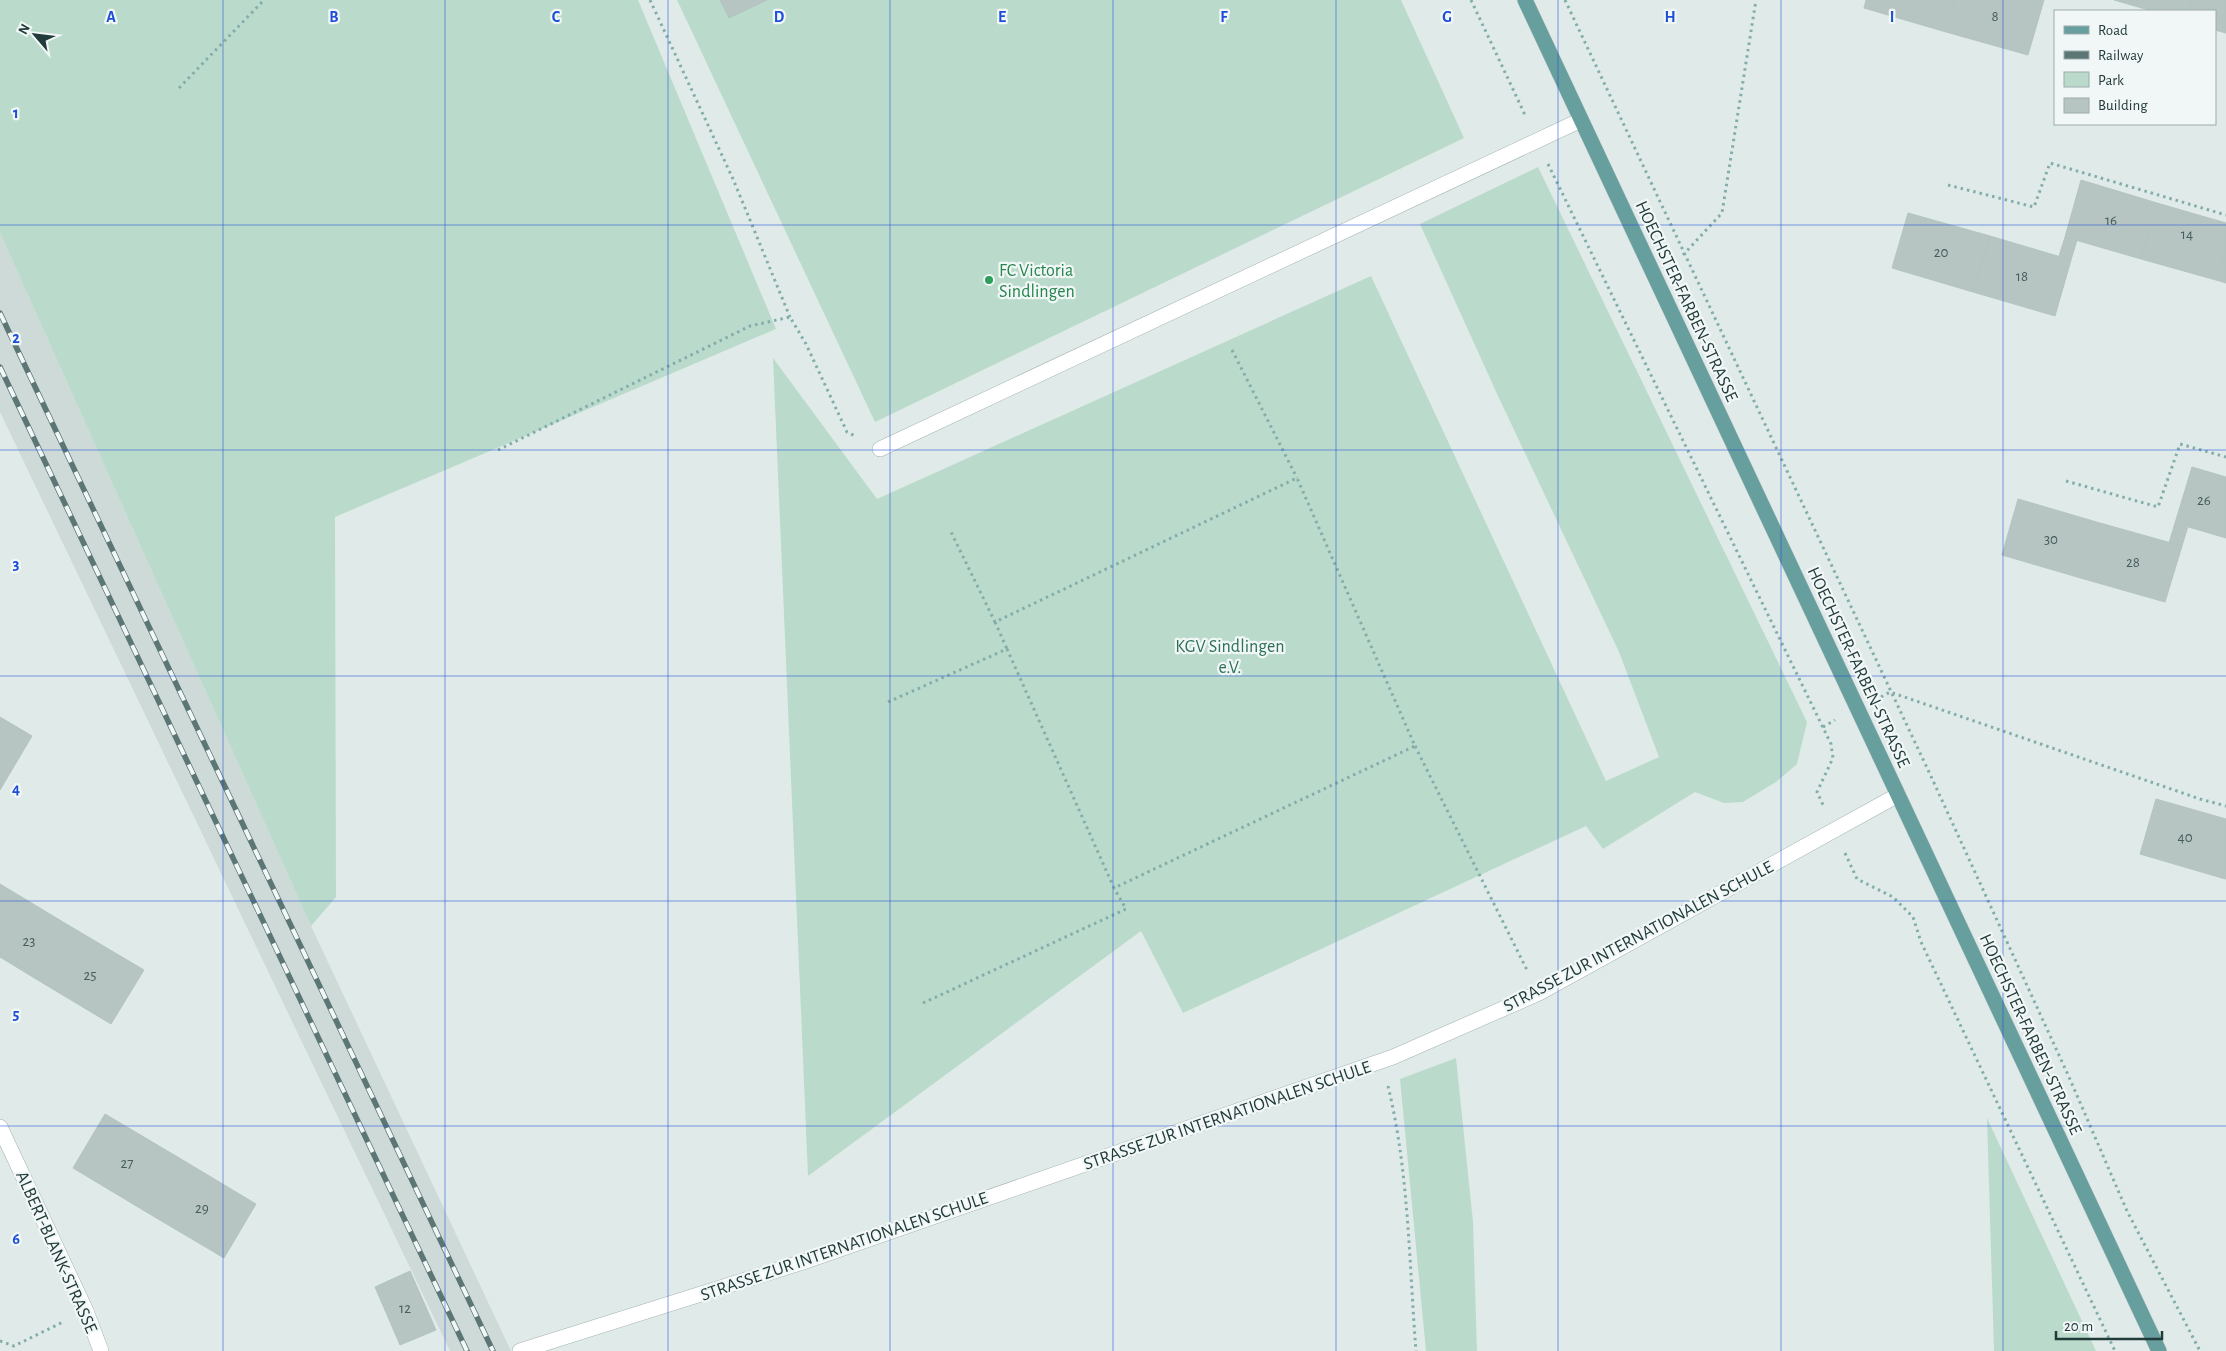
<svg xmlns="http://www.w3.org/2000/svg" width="2226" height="1351" font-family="'Alegreya Sans',sans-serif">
<rect width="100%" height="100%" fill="#e0ebe9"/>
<path fill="#cedad8" d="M0,233L311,926L511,1351H450L0,412Z"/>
<path fill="#badbcb" d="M0,0H638L776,329L335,517L336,897L311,926L0,233Z
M677,0H1401L1464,138L875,422Z
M1538,167L1807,722L1797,764L1776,782L1743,802L1724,803L1695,792L1603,849L1586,826L1183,1013L1141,931L808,1176L773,358L877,499L1371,276L1606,781L1659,757L1619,652L1498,396L1420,224Z
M1456,1058L1473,1222L1477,1351H1426L1400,1079Z
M1987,1118L2096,1351H1994Z"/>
<path fill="#b6c5c2" stroke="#b3c4c1" d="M720,0H767L729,18Z
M1866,0H1955L1946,32L1864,8Z
M1955,0H2044L2028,55L1946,32Z
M2114,0H2192L2189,11H2152Z
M2192,0H2226V33L2215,30V11H2189Z
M2081,180L2157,203L2141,259L2065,237Z
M2157,203L2226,223V245L2216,280L2141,259Z
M1908,213L1990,236L1973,292L1892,268Z
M1990,236L2071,260L2055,316L1973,292Z
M2065,237L2077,240L2071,260L2059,256Z
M2226,245V283L2216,280Z
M2192,467L2226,477V538L2175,523Z
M2018,499L2100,523L2084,579L2002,555Z
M2100,523L2182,546L2165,602L2084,579Z
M2175,523L2188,526L2182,546L2169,543Z
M0,717L32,736L0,790Z
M2156,799L2226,819V865L2222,878L2140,854Z
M2226,865V879L2222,878Z
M0,884L68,925L36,979L0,957Z
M68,925L144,970L111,1024L36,979Z
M105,1114L181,1159L148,1213L73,1168Z
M181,1159L256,1204L224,1258L148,1213Z
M410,1271L436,1330L400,1345L375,1287Z"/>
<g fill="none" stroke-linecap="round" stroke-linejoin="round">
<g stroke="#a3b2b1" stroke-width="16">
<path id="minor" d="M880,449L1581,120
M0,1127L86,1311L101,1351
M520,1351L806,1261L1393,1057L1539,993L1898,795"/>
</g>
<g stroke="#c1c8c8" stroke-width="16">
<path id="major" d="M1525,0L2159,1351"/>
</g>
<path stroke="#82adab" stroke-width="3" stroke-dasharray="2.5 4" stroke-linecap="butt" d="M650,0L733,179L790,317
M1471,0L1526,117
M1565,0L1929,772L2069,1077L2127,1211L2200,1351
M179,88L264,0
M1548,164L1831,744L1833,758L1817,792L1824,807
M1948,185L2034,207L2050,163L2226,215
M1683,255L1722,213L1756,0
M1232,350L1297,478
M498,450L750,326L790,317L806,344L847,432L857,437
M2066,481L2158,507L2180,444L2226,457
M995,622L1007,649
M1881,697L1890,692L2200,799L2226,806
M888,702L1007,649L1114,888L1415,746L1297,478L995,622L951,532
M1823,727L1835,720
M1415,746L1527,970
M1845,853L1857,879L1893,897L1913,917L1921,942L2115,1351
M923,1003L1126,909L1114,888
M1388,1086C1409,1172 1409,1263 1416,1351
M0,1341L14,1346L63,1322"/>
<use href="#minor" stroke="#fff" stroke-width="15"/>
<use href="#major" stroke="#669f9e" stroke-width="15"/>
<g stroke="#5c7676" stroke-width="5.5">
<path id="rail" d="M0,313L493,1351
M0,367L467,1351"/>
</g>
<use href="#rail" stroke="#f1f7f6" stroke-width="4" stroke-dasharray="11" stroke-linecap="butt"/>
</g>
<path fill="none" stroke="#1d4ed8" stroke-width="1" stroke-opacity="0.55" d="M223,0V1351M445,0V1351M668,0V1351M890,0V1351M1113,0V1351M1336,0V1351M1558,0V1351M1781,0V1351M2003,0V1351M0,225H2226M0,450H2226M0,676H2226M0,901H2226M0,1126H2226"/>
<circle fill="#2e9e5b" stroke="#f1f7f6" stroke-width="2" cx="989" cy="280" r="5"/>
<g text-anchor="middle" stroke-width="4.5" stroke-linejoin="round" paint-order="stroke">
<g font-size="15" fill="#465d5c">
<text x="1995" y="21">8</text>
<text x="2111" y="225">16</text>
<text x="2187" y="239">14</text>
<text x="1941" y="257">20</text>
<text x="2022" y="281">18</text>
<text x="2204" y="505">26</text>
<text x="2051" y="544">30</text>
<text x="2133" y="567">28</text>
<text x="2185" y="842">40</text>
<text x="29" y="946">23</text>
<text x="90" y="980">25</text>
<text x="127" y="1168">27</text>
<text x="202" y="1213">29</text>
<text x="405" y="1313">12</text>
</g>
<g font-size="18" fill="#27864d" stroke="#f1f7f6" text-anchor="start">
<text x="999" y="276">FC Victoria<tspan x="999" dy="21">Sindlingen</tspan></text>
</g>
<g font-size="18" fill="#213a3a" stroke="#f1f7f6">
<text transform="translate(1687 301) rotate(65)" y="6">HOECHSTER-FARBEN-STRASSE</text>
<text transform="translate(1859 667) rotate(65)" y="6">HOECHSTER-FARBEN-STRASSE</text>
<text transform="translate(1638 936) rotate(-28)" y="6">STRASSE ZUR INTERNATIONALEN SCHULE</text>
<text transform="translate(2031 1034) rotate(65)" y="6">HOECHSTER-FARBEN-STRASSE</text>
<text transform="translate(1227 1115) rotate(-19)" y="6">STRASSE ZUR INTERNATIONALEN SCHULE</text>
<text transform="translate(844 1246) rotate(-19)" y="6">STRASSE ZUR INTERNATIONALEN SCHULE</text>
<text transform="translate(57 1252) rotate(66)" y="6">ALBERT-BLANK-STRASSE</text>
</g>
<g font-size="18" fill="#2d7058" stroke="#f1f7f6">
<text x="1230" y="652">KGV Sindlingen<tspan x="1230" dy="21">e.V.</tspan></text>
</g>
</g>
<g font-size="16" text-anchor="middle" font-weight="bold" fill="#1d4ed8" stroke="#f1f7f6" stroke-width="4.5" stroke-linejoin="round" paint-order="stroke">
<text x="111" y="22">A</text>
<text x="334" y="22">B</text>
<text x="556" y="22">C</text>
<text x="779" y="22">D</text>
<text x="1002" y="22">E</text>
<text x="1224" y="22">F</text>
<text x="1447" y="22">G</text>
<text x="1670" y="22">H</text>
<text x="1892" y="22">I</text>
<text x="16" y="118">1</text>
<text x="16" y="343">2</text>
<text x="16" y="569">3</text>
<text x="16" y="794">4</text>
<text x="16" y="1019">5</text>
<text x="16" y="1244">6</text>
</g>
<rect x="2054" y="10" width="162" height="115" fill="#f1f7f6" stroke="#9eabab"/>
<rect x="2064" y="26" width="25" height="8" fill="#669f9e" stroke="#9eabab"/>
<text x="2098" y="35" font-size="15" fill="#213a3a">Road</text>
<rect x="2064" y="51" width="25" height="8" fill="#5c7676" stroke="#9eabab"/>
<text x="2098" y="60" font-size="15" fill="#213a3a">Railway</text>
<rect x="2064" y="72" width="25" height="15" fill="#badbcb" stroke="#9eabab"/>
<text x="2098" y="85" font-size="15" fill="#213a3a">Park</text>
<rect x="2064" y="98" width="25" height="15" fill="#b6c5c2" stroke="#9eabab"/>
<text x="2098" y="110" font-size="15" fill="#213a3a">Building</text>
<g transform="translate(35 35) rotate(298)" stroke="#f1f7f6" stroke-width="4" paint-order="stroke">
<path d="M0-4L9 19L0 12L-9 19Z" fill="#213a3a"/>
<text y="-8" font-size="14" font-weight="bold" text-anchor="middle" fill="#213a3a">N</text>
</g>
<path d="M2056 1331v8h106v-8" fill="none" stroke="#213a3a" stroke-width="2.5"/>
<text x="2064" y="1331" font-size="15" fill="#213a3a" stroke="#f1f7f6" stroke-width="4" paint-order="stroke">20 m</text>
</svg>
